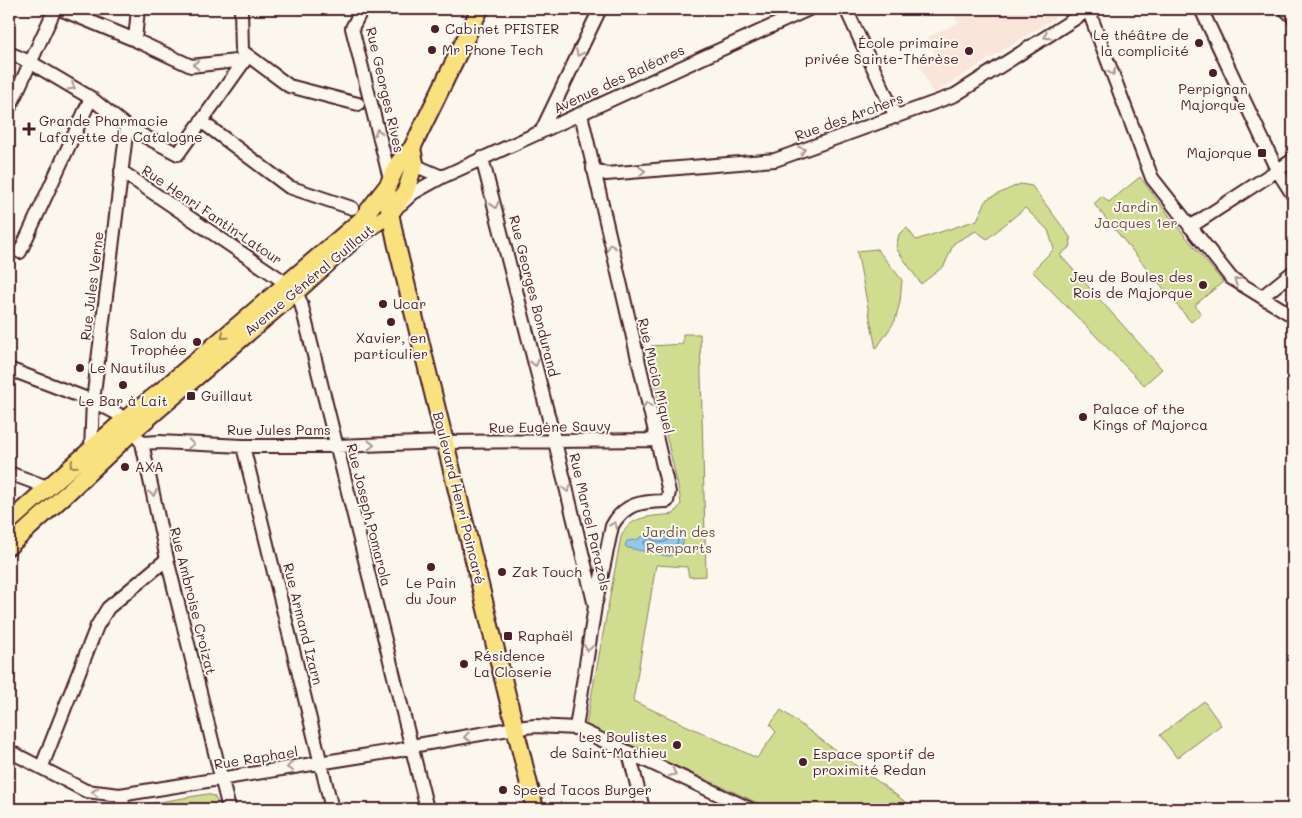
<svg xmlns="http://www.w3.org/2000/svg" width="1302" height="818" font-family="Mali,sans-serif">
<rect width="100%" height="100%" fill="#fbf7ec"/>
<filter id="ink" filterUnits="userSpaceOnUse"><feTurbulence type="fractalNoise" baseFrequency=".02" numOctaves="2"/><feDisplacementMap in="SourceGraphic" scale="10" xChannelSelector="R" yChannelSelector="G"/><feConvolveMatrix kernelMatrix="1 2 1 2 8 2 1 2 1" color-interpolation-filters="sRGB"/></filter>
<g filter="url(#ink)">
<path fill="#f9e5da" d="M961,9H1050L1055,18L933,94L918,62L935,54L928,37L958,23L953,12Z"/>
<path fill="#d0dd90" stroke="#8d7e5e" d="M1140,177L1181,231L1223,282L1195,305L1201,314L1191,322L1094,204L1102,196L1109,202Z
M1020,184L1032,186L1070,237L1071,246L1060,255L1162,369L1144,385L1032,271L1054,249L1048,230L1025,208L987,239L976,231L954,243L944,266L921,284L896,248L899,234L907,228L916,240L977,220L987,199Z
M877,249L902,280L900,302L895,321L876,349L857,251Z
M683,334H700L706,576L689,577L687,567L656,565L633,701L757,758L776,732L770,725L781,710L915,809H771L586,725L621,537C631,514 652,517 674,514L681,504L679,491L651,369V346L683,344Z
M1204,701L1221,725L1177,758L1160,735Z
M207,794L214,796L217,801L219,809H143L148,804Z"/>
<path fill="#8ecaee" stroke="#7386a0" d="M651,532L661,538L674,533L682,534L684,539C681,549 679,555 668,556L628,548L625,546L627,541L636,540Z"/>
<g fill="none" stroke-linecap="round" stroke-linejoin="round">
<path stroke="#656379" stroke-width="1" d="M650,538C666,548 664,538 677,538L678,541L674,549L668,551L644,545V542Z"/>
<g stroke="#4a1f2b" stroke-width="16">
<path id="minor" d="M60,9L135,40L191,66L245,60
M241,9L242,51L244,57
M362,9L352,28L390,179
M846,9L896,117
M1088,9L1152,178L1231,278L1293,316
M1201,9L1277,170L1293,195
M1285,9L1293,17
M135,40L138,9
M242,51L289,86L358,104
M9,53L30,62L91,98L127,127L178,154L245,60
M9,109L55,9
M581,114L669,492L667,501C642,502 625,502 612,526L596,602
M201,121L289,187L352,208
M541,132L600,9
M482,158L555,442L595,606L576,728
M415,163L421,168L442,177
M593,169L606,174L775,160L955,95L1090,9
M121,171L286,283
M401,204L413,193L442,177L809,9
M1190,227L1293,160
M20,252L91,98
M296,292L301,303L427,809
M1263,296L1293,272
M9,369L93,401L118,414L142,443L167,559L229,809
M142,443L159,442L243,446H336L446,442L655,440
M243,446L332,809
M91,449L93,401L127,127
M9,473L47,487
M9,751L86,791L120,795L400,750L412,746L515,728L535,726L576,728L750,809
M629,753L643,809
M42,766L97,626L108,608L167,559
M120,795L125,809"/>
</g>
<g stroke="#4a1f2b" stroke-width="20">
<path id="major" d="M388,185L387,198L396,242L535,809
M9,522L123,421L162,390L361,220L388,185L399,162L412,148L480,9
M9,546L64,496L132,432L296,292L359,235L390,214L405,193L415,163L412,148"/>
</g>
<use href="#minor" stroke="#fbf7ec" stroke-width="12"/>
<use href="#major" stroke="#fae180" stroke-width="16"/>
</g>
<defs><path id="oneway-chevron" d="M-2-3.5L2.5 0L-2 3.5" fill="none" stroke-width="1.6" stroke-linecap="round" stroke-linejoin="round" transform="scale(1.25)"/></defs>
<g stroke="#ab9695">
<use href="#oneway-chevron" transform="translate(1047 36) rotate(147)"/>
<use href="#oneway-chevron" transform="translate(579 53) rotate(115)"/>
<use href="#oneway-chevron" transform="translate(196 65) rotate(179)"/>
<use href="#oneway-chevron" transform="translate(1112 72) rotate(69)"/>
<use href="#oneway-chevron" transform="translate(72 87) rotate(31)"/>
<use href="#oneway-chevron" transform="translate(378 132) rotate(-104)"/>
<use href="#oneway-chevron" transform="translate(802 150) rotate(-20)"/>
<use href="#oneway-chevron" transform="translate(642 171) rotate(-4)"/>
<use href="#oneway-chevron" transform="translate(495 205) rotate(76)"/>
<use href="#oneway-chevron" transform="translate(611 247) rotate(-103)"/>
<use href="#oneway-chevron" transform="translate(1237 281) rotate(-148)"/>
<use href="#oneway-chevron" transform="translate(535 363) rotate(76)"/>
<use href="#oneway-chevron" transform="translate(647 405) rotate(-103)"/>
<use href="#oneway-chevron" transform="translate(191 444) rotate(3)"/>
<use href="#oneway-chevron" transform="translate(371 445) rotate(-1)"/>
<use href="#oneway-chevron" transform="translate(567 489) rotate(77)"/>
<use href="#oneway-chevron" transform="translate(153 493) rotate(78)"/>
<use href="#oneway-chevron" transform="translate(614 525) rotate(-67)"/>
<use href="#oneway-chevron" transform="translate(588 648) rotate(99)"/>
<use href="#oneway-chevron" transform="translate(467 737) rotate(170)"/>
<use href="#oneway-chevron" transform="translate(290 767) rotate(173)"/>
<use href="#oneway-chevron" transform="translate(673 773) rotate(25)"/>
<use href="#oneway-chevron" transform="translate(95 792) rotate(-173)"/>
</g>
<g stroke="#a28056">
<use href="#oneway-chevron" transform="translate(224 336) rotate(139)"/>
<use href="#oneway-chevron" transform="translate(73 465) rotate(139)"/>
</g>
</g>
<g fill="#4a1f2b" stroke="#fbf7ec" stroke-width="2">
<circle cx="435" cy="29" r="5"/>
<circle cx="1199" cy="43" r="5"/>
<circle cx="432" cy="50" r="5"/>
<circle cx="969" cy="51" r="5"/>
<circle cx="1213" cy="73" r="5"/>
<path d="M26.5 121.5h5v5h5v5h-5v5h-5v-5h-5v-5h5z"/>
<rect x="1257" y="148" width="10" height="10" rx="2.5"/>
<circle cx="1203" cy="285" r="5"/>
<circle cx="383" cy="304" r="5"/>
<circle cx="391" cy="322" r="5"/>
<circle cx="197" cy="342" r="5"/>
<circle cx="80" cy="368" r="5"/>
<circle cx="123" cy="385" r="5"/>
<rect x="186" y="391" width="10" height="10" rx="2.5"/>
<circle cx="1083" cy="417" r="5"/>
<circle cx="125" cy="467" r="5"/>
<circle cx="431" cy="567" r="5"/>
<circle cx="502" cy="572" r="5"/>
<rect x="503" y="631" width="10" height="10" rx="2.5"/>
<circle cx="464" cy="664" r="5"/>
<circle cx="677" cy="745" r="5"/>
<circle cx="803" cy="762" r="5"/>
<circle cx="503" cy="790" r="5"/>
</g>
<g text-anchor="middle" stroke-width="4" stroke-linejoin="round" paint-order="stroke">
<g font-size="14" fill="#4a1f2b" stroke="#fbf7ec" text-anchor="start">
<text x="445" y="34">Cabinet PFISTER</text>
<text x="1189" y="40" text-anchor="end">Le théâtre de<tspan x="1189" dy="16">la complicité</tspan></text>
<text x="959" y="48" text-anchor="end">École primaire<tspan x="959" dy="16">privée Sainte-Thérèse</tspan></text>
<text x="442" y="55">Mr Phone Tech</text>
<text x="1213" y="94" text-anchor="middle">Perpignan<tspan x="1213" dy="16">Majorque</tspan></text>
<text x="39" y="126">Grande Pharmacie<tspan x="39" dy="16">Lafayette de Catalogne</tspan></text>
<text x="1252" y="158" text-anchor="end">Majorque</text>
<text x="1193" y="282" text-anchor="end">Jeu de Boules des<tspan x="1193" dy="16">Rois de Majorque</tspan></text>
<text x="393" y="309">Ucar</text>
<text x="187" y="339" text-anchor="end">Salon du<tspan x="187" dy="16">Trophée</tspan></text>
<text x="391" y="343" text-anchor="middle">Xavier, en<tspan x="391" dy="16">particulier</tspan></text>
<text x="90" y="373">Le Nautilus</text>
<text x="201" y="401">Guillaut</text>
<text x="123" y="406" text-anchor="middle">Le Bar à Lait</text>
<text x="1093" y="414">Palace of the<tspan x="1093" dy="16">Kings of Majorca</tspan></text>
<text x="135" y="472">AXA</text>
<text x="512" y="577">Zak Touch</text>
<text x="431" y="588" text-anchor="middle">Le Pain<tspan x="431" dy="16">du Jour</tspan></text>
<text x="518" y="641">Raphaël</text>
<text x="474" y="661">Résidence<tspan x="474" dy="16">La Closerie</tspan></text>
<text x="667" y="742" text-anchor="end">Les Boulistes<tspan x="667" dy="16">de Saint-Mathieu</tspan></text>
<text x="813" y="759">Espace sportif de<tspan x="813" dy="16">proximité Redan</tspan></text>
<text x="513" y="795">Speed Tacos Burger</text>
</g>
<g font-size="14" fill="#4a1f2b" stroke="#fbf7ec">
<text transform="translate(619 79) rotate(-25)" y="5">Avenue des Baléares</text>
<text transform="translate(385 90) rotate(77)" y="5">Rue Georges Rives</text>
<text transform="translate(849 117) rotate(-20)" y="5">Rue des Archers</text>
<text transform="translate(212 215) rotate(34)" y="5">Rue Henri Fantin-Latour</text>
<text transform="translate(309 280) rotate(-40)" y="5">Avenue Général Guillaut</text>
<text transform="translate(92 286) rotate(-83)" y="5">Rue Jules Verne</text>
<text transform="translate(534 296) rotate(76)" y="5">Rue Georges Bondurand</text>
<text transform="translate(656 376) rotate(77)" y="5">Rue Mucio Miquel</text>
<text transform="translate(550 427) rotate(-1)" y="5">Rue Eugène Sauvy</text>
<text x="279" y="435">Rue Jules Pams</text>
<text transform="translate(459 498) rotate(76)" y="5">Boulevard Henri Poincaré</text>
<text transform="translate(369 515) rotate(76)" y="5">Rue Joseph Pomarola</text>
<text transform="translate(590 522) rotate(77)" y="5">Rue Marcel Parazols</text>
<text transform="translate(193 601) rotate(76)" y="5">Rue Ambroise Croizat</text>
<text transform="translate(303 624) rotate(76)" y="5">Rue Armand Izarn</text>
<text transform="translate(256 758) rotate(-9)" y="5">Rue Raphael</text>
</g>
<g font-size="14" fill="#6c4e44" stroke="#fbf7ec">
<text x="1136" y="212">Jardin<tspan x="1136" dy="16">Jacques 1er</tspan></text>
<text x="679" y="537">Jardin des<tspan x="679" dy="16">Remparts</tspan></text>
</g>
</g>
<rect width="1302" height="818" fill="none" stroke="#fbf7ec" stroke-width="30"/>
<rect x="15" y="15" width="1272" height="788" fill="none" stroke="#4a1f2b" stroke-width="2" filter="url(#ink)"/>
</svg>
